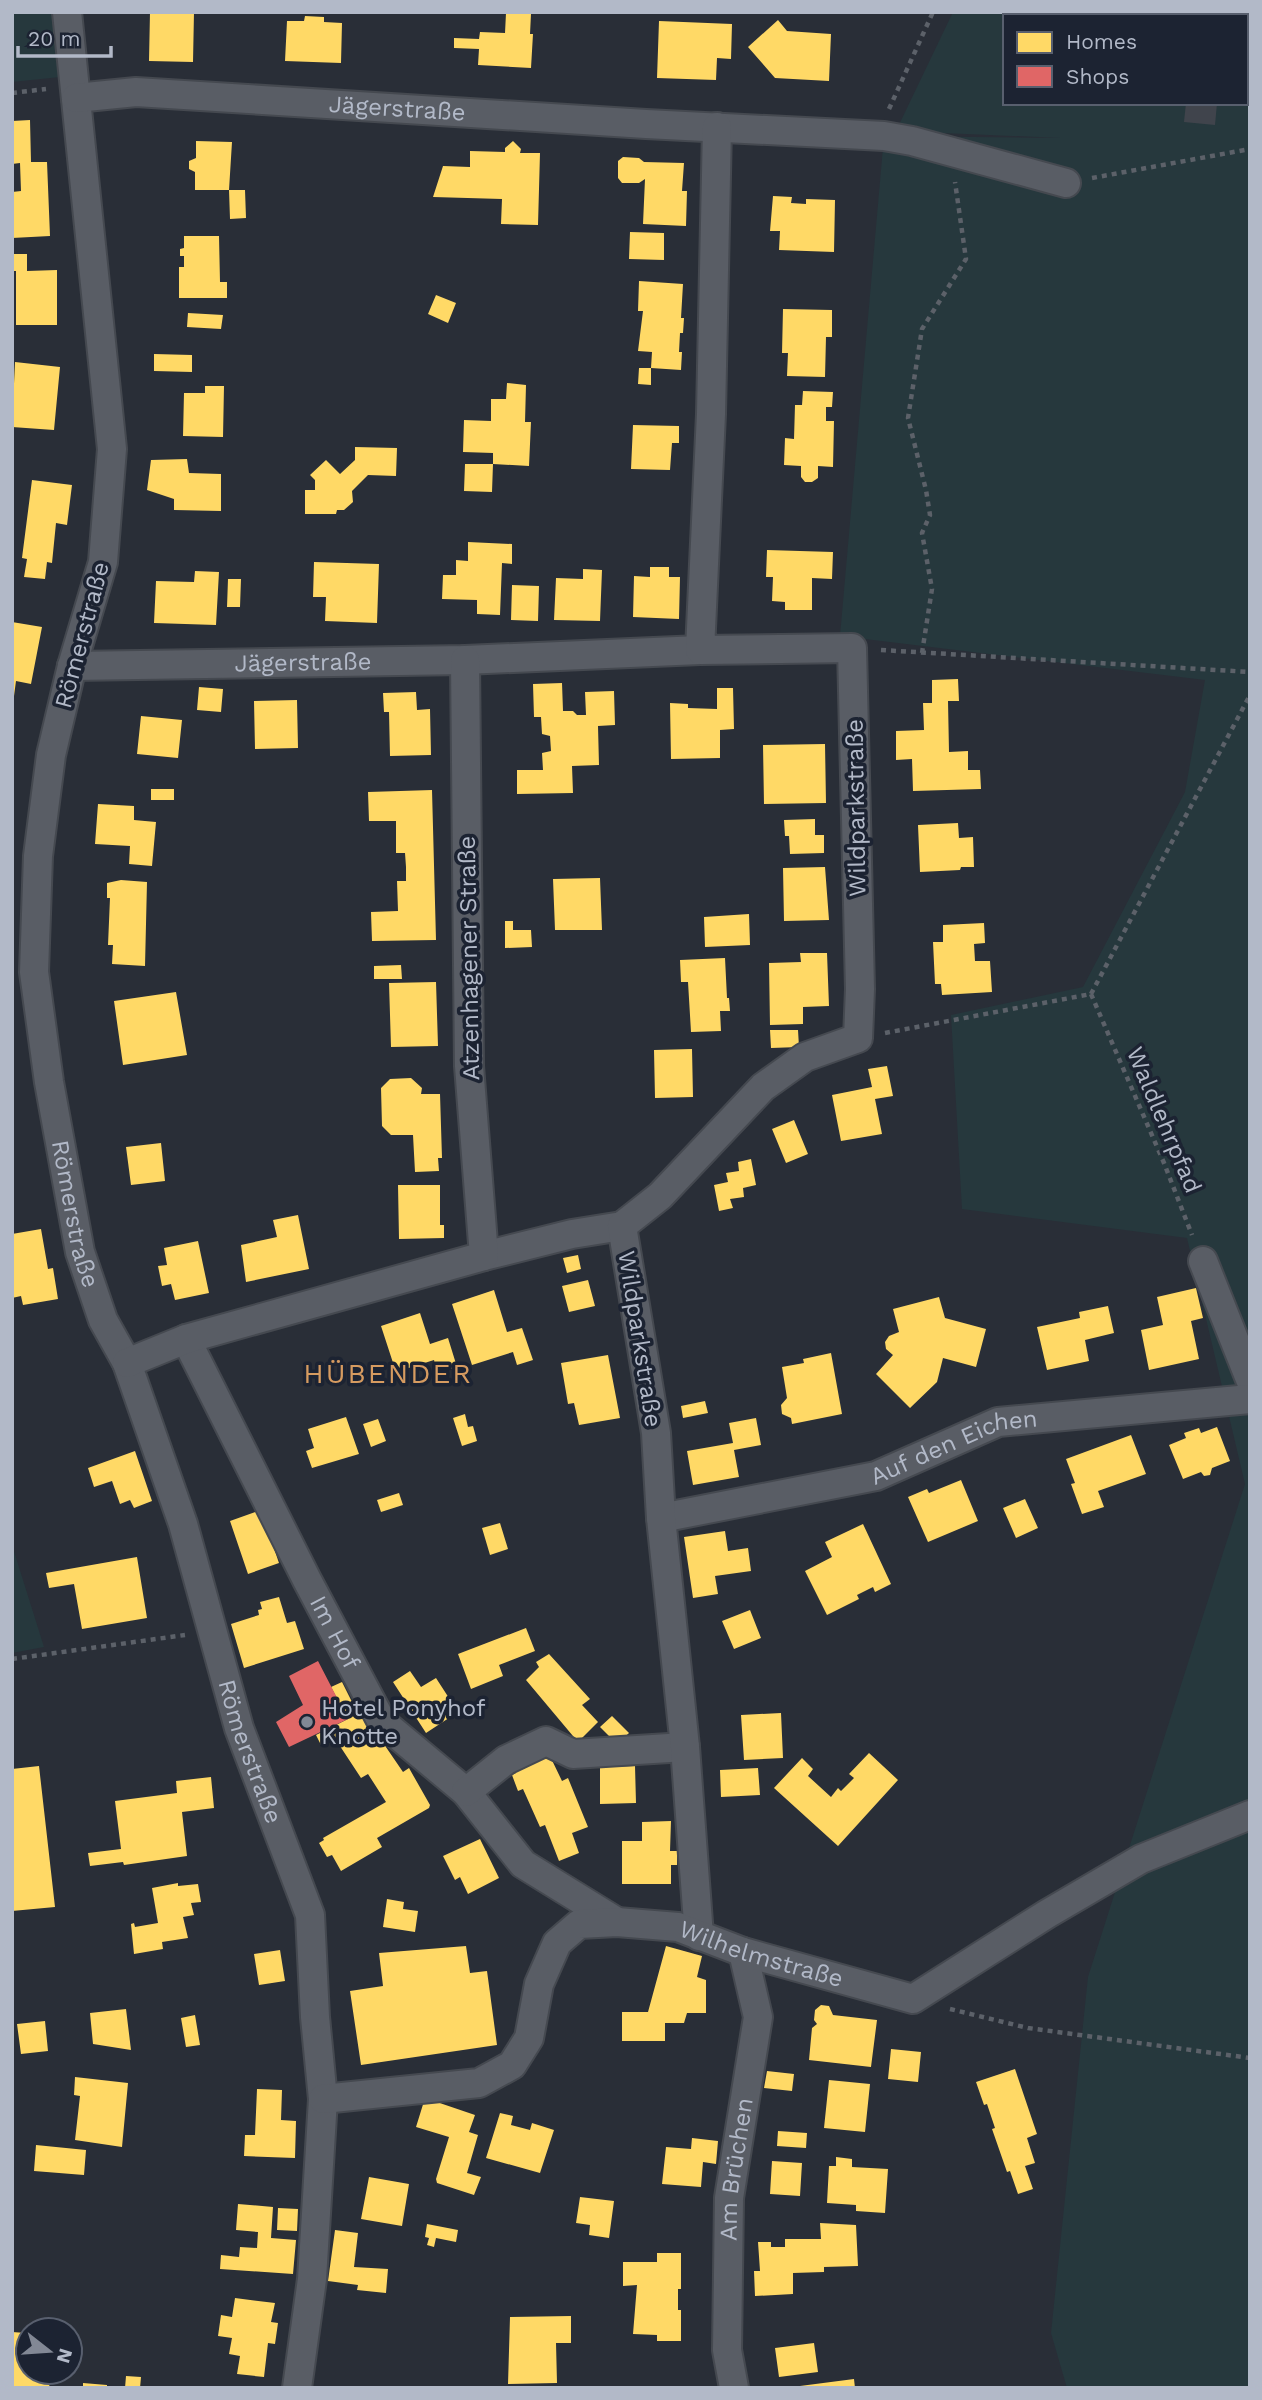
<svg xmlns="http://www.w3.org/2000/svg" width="1262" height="2400" font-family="'Work Sans',sans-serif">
<rect width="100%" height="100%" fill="#292e37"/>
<path fill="#26383d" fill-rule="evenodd" d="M12,12H52L60,77L12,82Z
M953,12H1250V2388H1067L1051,2333L1088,1977L1245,1484L1187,1238L962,1209L951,1015L1083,987L1185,792L1205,680L840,636L884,136L1061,138L896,131ZM1005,16H1246V103H1005Z
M12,1545L44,1647L12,1653Z"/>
<path fill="#ffd966" d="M150,12H194L193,62L149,61Z
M506,13L531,14L530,34H533L531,68L478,65L479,49L454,48V38L479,39L480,32L505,33Z
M305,16L324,17V22L342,23L341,63L285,61L287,21H304Z
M778,20L787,31L831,34L829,81L775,78L748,47Z
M659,21L732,24L731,59L717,58L716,80L657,78Z
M30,120L31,162H47L50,236L12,238V192L21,191L20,163L12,164V121Z
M196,141L232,142L229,190H195V172L189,169V161L196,158Z
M513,141L521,149L520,153H540L538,225L501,224L502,199L433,197L443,166L470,167V151L505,152V148Z
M623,157L639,158L644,162L684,163L682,191H687L686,226L643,224L645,179L639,183H622L618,178V161Z
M229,190H245L246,218L230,219Z
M773,196L792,197L791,203L806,204V199L835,200L834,252L779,250L780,231H770Z
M630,232L664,233V260L629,259Z
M184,236H219L220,282H227V298H179V267H184V256H180V249L184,248Z
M12,254H27V271L57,270V325H16V271H12Z
M639,281L683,284L681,318H684L683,333H680L679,352H682L681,370L651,368L652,352L638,351L643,311H638Z
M436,295L456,303L448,323L428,314Z
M783,309L832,310V337H826L825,377L787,376L788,353H782Z
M188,313L223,315L221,329L187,327Z
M154,354L192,355V372L154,371Z
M15,362L60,367L54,430L12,427Z
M639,368H651V385L638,384Z
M507,383L526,385L525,422H531L529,466L493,464V453L463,452L464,420L491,421V399H506Z
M205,386H224L223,437L183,436L184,393H205Z
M803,391L833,392L832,407H826V421H834L833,467L818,466V478L812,482H805L801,477V466L784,465L785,438L794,439L795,405H802Z
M633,425L679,426V443H672L670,470L631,469Z
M355,447L397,448L396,476L368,475L352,491L353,502L344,510H337L336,514H305V490H315V480L310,475L326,460L340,474L355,460Z
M187,459L189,473L221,474V511L174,510V499L147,490L151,460Z
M465,464H493L492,492L464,491Z
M32,480L72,485L67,525L56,523L52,563L47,562L45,579L24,577L27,559L22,558Z
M468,542L512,544V564L502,563L500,615L477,614V600L442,599L443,575H456V560L468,561Z
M767,550L833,552L832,579L812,578V610H785V602L772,601L773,577H766Z
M314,562L379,564L377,623L325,621L326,597H313Z
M650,567H669V577H680L679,619L633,617L634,576L650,577Z
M583,569L602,570L600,621L554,620L556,578L583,579Z
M195,571L219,572L216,625L154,623L156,581L194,582Z
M228,579H241L240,607H227Z
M512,585L539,586L538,621L511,620Z
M12,622L42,627L31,684L16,681L14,696Z
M958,679L959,701H948L949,752L968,751V770H980L981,789L913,791L912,759L896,760V731L924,730L923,703H932V680Z
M562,683L563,711H573L577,715H586L585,692L614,691L615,725L598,726L599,765L572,766L573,793L517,794V770H543L542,753L551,751L550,736L542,734L541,717H534L533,684Z
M199,687L223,689L221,712L197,710Z
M717,688H733L734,729L720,730V758L671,759L670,703L688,704V708L717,709Z
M416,692L417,710L430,709L431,755L390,756L389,712H384L383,693Z
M297,700L298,748L255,749L254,701Z
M141,716L182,720L178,758L137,754Z
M825,744L826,803L764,804L763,745Z
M151,789H174V800H151Z
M432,790L436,940L372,941L371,912L398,911L397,881H406V867L405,853H396V821H369L368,792Z
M98,804L134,806V820L156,822L152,866L129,864L130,846L95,844Z
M815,819V835H824V853L790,854L789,836H785L784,820Z
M958,823L959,838L973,837L974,867H961L960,870L920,872L918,825Z
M825,867L829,920L784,921L783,868Z
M600,878L602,930H555L553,879Z
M121,880L147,882L145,966L112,964L113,945H108L110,898H107V883Z
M749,914L750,945L705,947L704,917Z
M505,921H513V930H531L532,947L505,948Z
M984,923L985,943L974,944L975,961H990L992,992L942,995L941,984H935L933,942H943V925Z
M800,953H827L829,1006L803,1007V1024L770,1025L769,963L801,962Z
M725,958L727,998H729L730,1011H720L721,1031L691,1032L688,982H681L680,960Z
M401,965L402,979H374V966Z
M436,982L438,1046L391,1047L389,983Z
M176,992L187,1055L123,1065L114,1001Z
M770,1030H798L799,1047L771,1048Z
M692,1049L693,1097L655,1098L654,1050Z
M887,1066L893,1096L875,1099L882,1134L841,1141L832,1095L872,1087L868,1069Z
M411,1078L422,1088L421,1094H440L442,1158H438L439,1171L415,1172L413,1135H391L382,1126L381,1088L390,1079Z
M794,1120L808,1154L786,1163L772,1129Z
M161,1143L165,1181L131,1185L126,1147Z
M751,1159L756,1185L743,1188L744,1197L730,1199L733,1208L719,1211L714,1185L728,1182L726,1173L739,1171L738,1162Z
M398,1185H440V1225H444V1238L399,1239Z
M298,1215L309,1269L246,1282L241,1245L277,1237L273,1220Z
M41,1229L48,1269L53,1268L58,1299L23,1305L21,1296L12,1298V1234Z
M198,1241L209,1293L175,1300L171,1284L162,1286L158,1266L167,1265L164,1248Z
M578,1255L581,1269L567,1273L563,1258Z
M588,1280L595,1306L569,1312L562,1286Z
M1196,1288L1203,1318L1191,1321L1199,1359L1149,1370L1141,1330L1163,1325L1157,1297Z
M494,1290L507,1332L522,1328L533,1360L517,1365L513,1352L472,1365L452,1304Z
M939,1297L945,1318L986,1329L976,1367L943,1358L937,1382L910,1408L876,1374L893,1355L886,1349L885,1342L889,1336L899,1332L893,1309Z
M1108,1306L1114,1333L1085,1340L1089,1361L1047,1370L1037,1327L1080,1318L1079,1312Z
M420,1313L430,1344L448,1338L457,1367L438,1373L434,1360L396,1372L381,1326Z
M831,1353L842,1414L792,1424L791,1418L782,1414L781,1405L787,1398L782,1367L804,1363L803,1359Z
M608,1355L620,1418L579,1425L574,1403L568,1404L561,1363Z
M705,1401L708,1413L683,1418L681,1406Z
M465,1414L468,1427L473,1426L477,1441L462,1446L453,1418Z
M346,1417L359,1454L312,1468L306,1451L314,1448L308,1429Z
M756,1418L761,1445L734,1450L739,1477L693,1485L687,1451L733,1443L729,1423Z
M378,1419L386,1441L371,1447L363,1424Z
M1217,1427L1230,1461L1212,1468L1210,1475L1204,1476L1201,1472L1183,1479L1169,1445L1186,1438L1184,1433L1199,1428L1201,1433Z
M1131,1435L1146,1474L1098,1491L1104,1507L1082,1514L1071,1484L1075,1483L1066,1459Z
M135,1451L152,1501L134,1508L130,1500L120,1504L112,1481L94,1487L88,1468Z
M961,1480L978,1521L928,1542L908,1497L927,1489L929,1493Z
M399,1493L403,1505L381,1512L377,1500Z
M1025,1499L1038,1528L1016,1538L1003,1508Z
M261,1510L279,1563L248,1574L230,1521Z
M500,1523L508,1549L490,1555L482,1528Z
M863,1524L891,1584L875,1592L873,1587L857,1595L859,1599L827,1615L805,1571L832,1557L825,1542Z
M725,1531L728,1551L748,1548L751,1571L715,1576L718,1594L693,1598L684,1537Z
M137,1557L147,1618L82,1629L74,1584L49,1588L46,1573Z
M279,1597L287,1623L295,1621L304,1649L244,1668L231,1624L259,1615L258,1610L262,1609L260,1602Z
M750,1610L761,1638L734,1649L722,1621Z
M526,1628L535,1651L499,1665L503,1676L471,1689L458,1654Z
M549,1654L590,1699L582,1705L598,1722L578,1742L526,1680L539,1667L536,1662Z
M410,1671L421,1687L436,1678L458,1712L426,1733L393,1682Z
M342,1682L358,1714L362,1712L403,1772L409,1768L430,1805L429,1808L377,1838L382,1847L341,1871L332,1855L327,1857L319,1843L324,1840L323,1838L386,1802L368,1774L361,1778L336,1740L322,1747L316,1735L348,1719L331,1687Z
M781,1713L783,1758L744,1760L741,1715Z
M612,1716L629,1733L617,1744L600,1727Z
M869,1753L898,1780L838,1846L774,1788L802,1758L813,1769L808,1776L831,1797L838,1788L841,1791L854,1778L849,1774Z
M549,1754L562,1781L568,1778L588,1827L572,1833L579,1853L559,1861L545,1825L540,1827L523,1789L518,1791L512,1775L516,1773L515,1771Z
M39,1766L55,1907L12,1911V1769Z
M635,1766L636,1803L600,1804V1767Z
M758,1768L760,1795L721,1797L720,1770Z
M211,1777L214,1808L182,1812L187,1856L124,1865L123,1862L90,1866L88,1853L121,1849L115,1801L177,1793L176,1781Z
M671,1821L670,1851H677V1865H671V1884H622V1841H642V1822Z
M480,1839L499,1878L468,1894L460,1877L455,1880L443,1856Z
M178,1883V1886L198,1884L201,1902L191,1903L194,1915L183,1917L188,1938L162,1942L163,1949L134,1954L131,1924L134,1923L135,1927L158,1923L152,1888Z
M387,1899L404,1902L403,1909L418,1911L415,1932L383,1927Z
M466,1946L470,1973L487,1971L497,2045L361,2065L350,1991L383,1986L379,1953Z
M666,1946L702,1956L697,1977L706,1980V2013H687L684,2023H665V2041H622V2012H648Z
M280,1950L285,1981L259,1985L254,1954Z
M821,2005L829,2006L833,2015L877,2020L871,2067L809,2060L812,2028L817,2024L814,2020L815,2010Z
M126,2009L131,2050L93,2044L90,2013Z
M195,2015L200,2045L186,2047L181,2018Z
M45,2021L48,2051L21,2054L17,2024Z
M891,2049L921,2052L918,2082L888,2079Z
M1015,2069L1037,2134L1027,2138L1035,2163L1025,2166L1033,2189L1018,2194L1010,2171L1007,2172L992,2129L995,2128L987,2104L984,2105L976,2082Z
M767,2071L794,2074L792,2091L764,2088Z
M75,2077L128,2083L122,2147L75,2140L80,2096L74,2095Z
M829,2080L870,2084L865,2132L824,2128Z
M257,2089L282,2090L281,2120L296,2121L295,2158L244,2156L245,2135H255Z
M425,2098L475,2115L469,2132L478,2135L467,2173L481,2177L474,2195L437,2183L436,2179L449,2137L416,2127Z
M500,2113L513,2116L511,2125L530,2130L532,2123L554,2130L540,2173L486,2158Z
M778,2131L807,2133L806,2148L777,2146Z
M692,2138L718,2141L716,2164L703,2162L701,2187L662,2184L666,2147L691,2149Z
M36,2145L86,2150L84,2175L34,2171Z
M836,2157L852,2159V2167L888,2169L885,2213L856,2211V2205L827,2203L829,2166H836Z
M772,2161L802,2163L800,2196L770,2194Z
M369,2177L409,2184L402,2226L361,2219Z
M580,2197L614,2201L609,2238L589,2235L590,2225L576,2223Z
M238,2204L273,2207L271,2238L296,2240L293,2274L220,2269L221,2255L239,2257L240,2247L257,2248L258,2232L236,2230Z
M278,2208L298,2209L297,2231L277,2230Z
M820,2223L856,2225L858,2266L824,2267V2272L793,2273V2294L755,2296L754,2271H760L758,2242H771V2247H785V2239H821Z
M427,2224L458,2230L456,2242L436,2238L434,2247L427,2245L429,2238L425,2237Z
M335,2230L358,2233L354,2267L388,2269L386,2293L357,2290L358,2285L328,2281Z
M657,2253H681V2289H678V2310H681V2341H657V2335L633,2334L637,2285L623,2286V2262H657Z
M235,2298L275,2303L271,2322L278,2323L275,2344L268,2343L264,2377L237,2374L240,2356L229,2354L232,2338L218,2336L221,2315L232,2317Z
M571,2316V2343H556L557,2383L508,2384L510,2317Z
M12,2332L26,2333L24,2355H28V2372H51L49,2388H12Z
M814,2343L818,2372L779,2377L775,2348Z
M126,2376L141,2377L140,2388H125Z
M854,2379L855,2388H800V2386Z
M83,2383L107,2385V2388H83Z"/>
<path fill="#e06666" d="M318,1661L348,1719L289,1747L276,1722L303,1705L289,1676Z"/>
<path fill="#40444c" d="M1186,103H1217L1215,125L1184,122Z"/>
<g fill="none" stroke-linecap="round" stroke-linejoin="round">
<g stroke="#454950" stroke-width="32">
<g id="street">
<path id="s1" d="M67,12L112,449L103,562L72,666L51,755L38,856L34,972L49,1082L80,1252L103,1320L127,1363L183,1524L239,1728L310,1915L315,2017L323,2099L312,2279L297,2388"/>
<path id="s2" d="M76,98L136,92L646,124L884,136L912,141L1066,183"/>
<path id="s3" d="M72,666L465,660L700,650"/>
<path d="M484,1256L572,1234L622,1226"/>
<path d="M1203,1261L1250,1379"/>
<path id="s4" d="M186,1339L307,1580L382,1722L466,1792L523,1864L617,1922"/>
<path d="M127,1363L186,1339L484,1256L469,1066L465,660"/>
<path id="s5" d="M661,1518L876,1476L998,1422L1250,1399"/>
<path d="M466,1792L506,1760L546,1741L573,1754L685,1747"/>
<path d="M699,1936L685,1747L661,1518L656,1433L622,1226L660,1196L763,1087L805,1057L858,1038L860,989L852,648L700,650L711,414L717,127"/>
<path id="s6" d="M323,2099L479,2083L512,2065L529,2038L539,1984L557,1943L579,1924L617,1922L678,1927L743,1952L913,1999L1047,1914L1141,1859L1250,1815"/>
<path id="s7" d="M734,2388L727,2350L729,2198L758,2017L743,1952"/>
</g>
</g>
<path stroke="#5c6169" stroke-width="4.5" stroke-dasharray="5 5" stroke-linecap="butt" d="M12,93L46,89
M889,109L933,12
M1092,178L1250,149
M881,650L1250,672
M922,653L932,589L922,533L930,515L926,490L908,418L922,329L966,259L955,182
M1091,994L1250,695
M1091,994L1164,1163L1192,1235
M885,1033L1091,994
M12,1659L185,1635
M950,2009L1028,2028L1250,2058"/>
<use href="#street" stroke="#595d65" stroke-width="28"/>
</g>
<circle fill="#828895" stroke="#1c2332" stroke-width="2.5" cx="307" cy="1722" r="7"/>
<g text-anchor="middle" stroke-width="7" stroke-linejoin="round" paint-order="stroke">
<g font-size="24" fill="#b2b9c8" stroke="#1c2332">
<text dy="8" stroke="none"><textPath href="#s2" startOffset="322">Jägerstraße</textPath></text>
<text transform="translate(82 635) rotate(-75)" y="8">Römerstraße</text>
<text dy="8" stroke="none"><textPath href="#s3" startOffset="231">Jägerstraße</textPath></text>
<text transform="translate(856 808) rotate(-91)" y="8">Wildparkstraße</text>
<text transform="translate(469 958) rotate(-91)" y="8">Atzenhagener Straße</text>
<text transform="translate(1164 1120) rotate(67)" y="8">Waldlehrpfad</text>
<text dy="8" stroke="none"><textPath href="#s1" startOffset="1216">Römerstraße</textPath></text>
<text transform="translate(640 1339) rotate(81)" y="8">Wildparkstraße</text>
<text dy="8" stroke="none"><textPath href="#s5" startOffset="303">Auf den Eichen</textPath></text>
<text dy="8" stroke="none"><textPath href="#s4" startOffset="329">Im Hof</textPath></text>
<text dy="8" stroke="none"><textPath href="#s1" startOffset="1783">Römerstraße</textPath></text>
<text dy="8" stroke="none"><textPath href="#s6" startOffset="542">Wilhelmstraße</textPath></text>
<text dy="8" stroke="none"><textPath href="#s7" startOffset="220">Am Brüchen</textPath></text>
</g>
<g font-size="24" fill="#b2b9c8" stroke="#1c2332" text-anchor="start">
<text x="321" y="1716">Hotel Ponyhof<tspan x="321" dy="28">Knotte</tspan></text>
</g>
<g font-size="28" letter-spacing="2" fill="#d69b60" stroke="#1c2332">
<text x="388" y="1383">HÜBENDER</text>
</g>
</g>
<rect width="1262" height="2400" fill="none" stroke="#b2b9c8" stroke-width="28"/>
<rect x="1003" y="14" width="245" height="91" fill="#1c2332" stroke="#585f6e" stroke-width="2"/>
<rect x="1017" y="32" width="35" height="21" fill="#ffd966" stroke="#585f6e" stroke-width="2"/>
<text x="1066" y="49" font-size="21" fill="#b2b9c8">Homes</text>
<rect x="1017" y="66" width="35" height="21" fill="#e06666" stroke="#585f6e" stroke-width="2"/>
<text x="1066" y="84" font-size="21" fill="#b2b9c8">Shops</text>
<g transform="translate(49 2351) rotate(107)"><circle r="33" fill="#1c2332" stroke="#585f6e" stroke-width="2"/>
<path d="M0-5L12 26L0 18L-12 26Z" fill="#828895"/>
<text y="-10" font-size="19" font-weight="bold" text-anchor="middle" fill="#b2b9c8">N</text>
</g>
<path d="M18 46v10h93v-10" fill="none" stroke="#b2b9c8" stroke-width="3.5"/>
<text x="28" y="46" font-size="21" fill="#b2b9c8" stroke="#1c2332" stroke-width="5" paint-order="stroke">20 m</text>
</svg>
